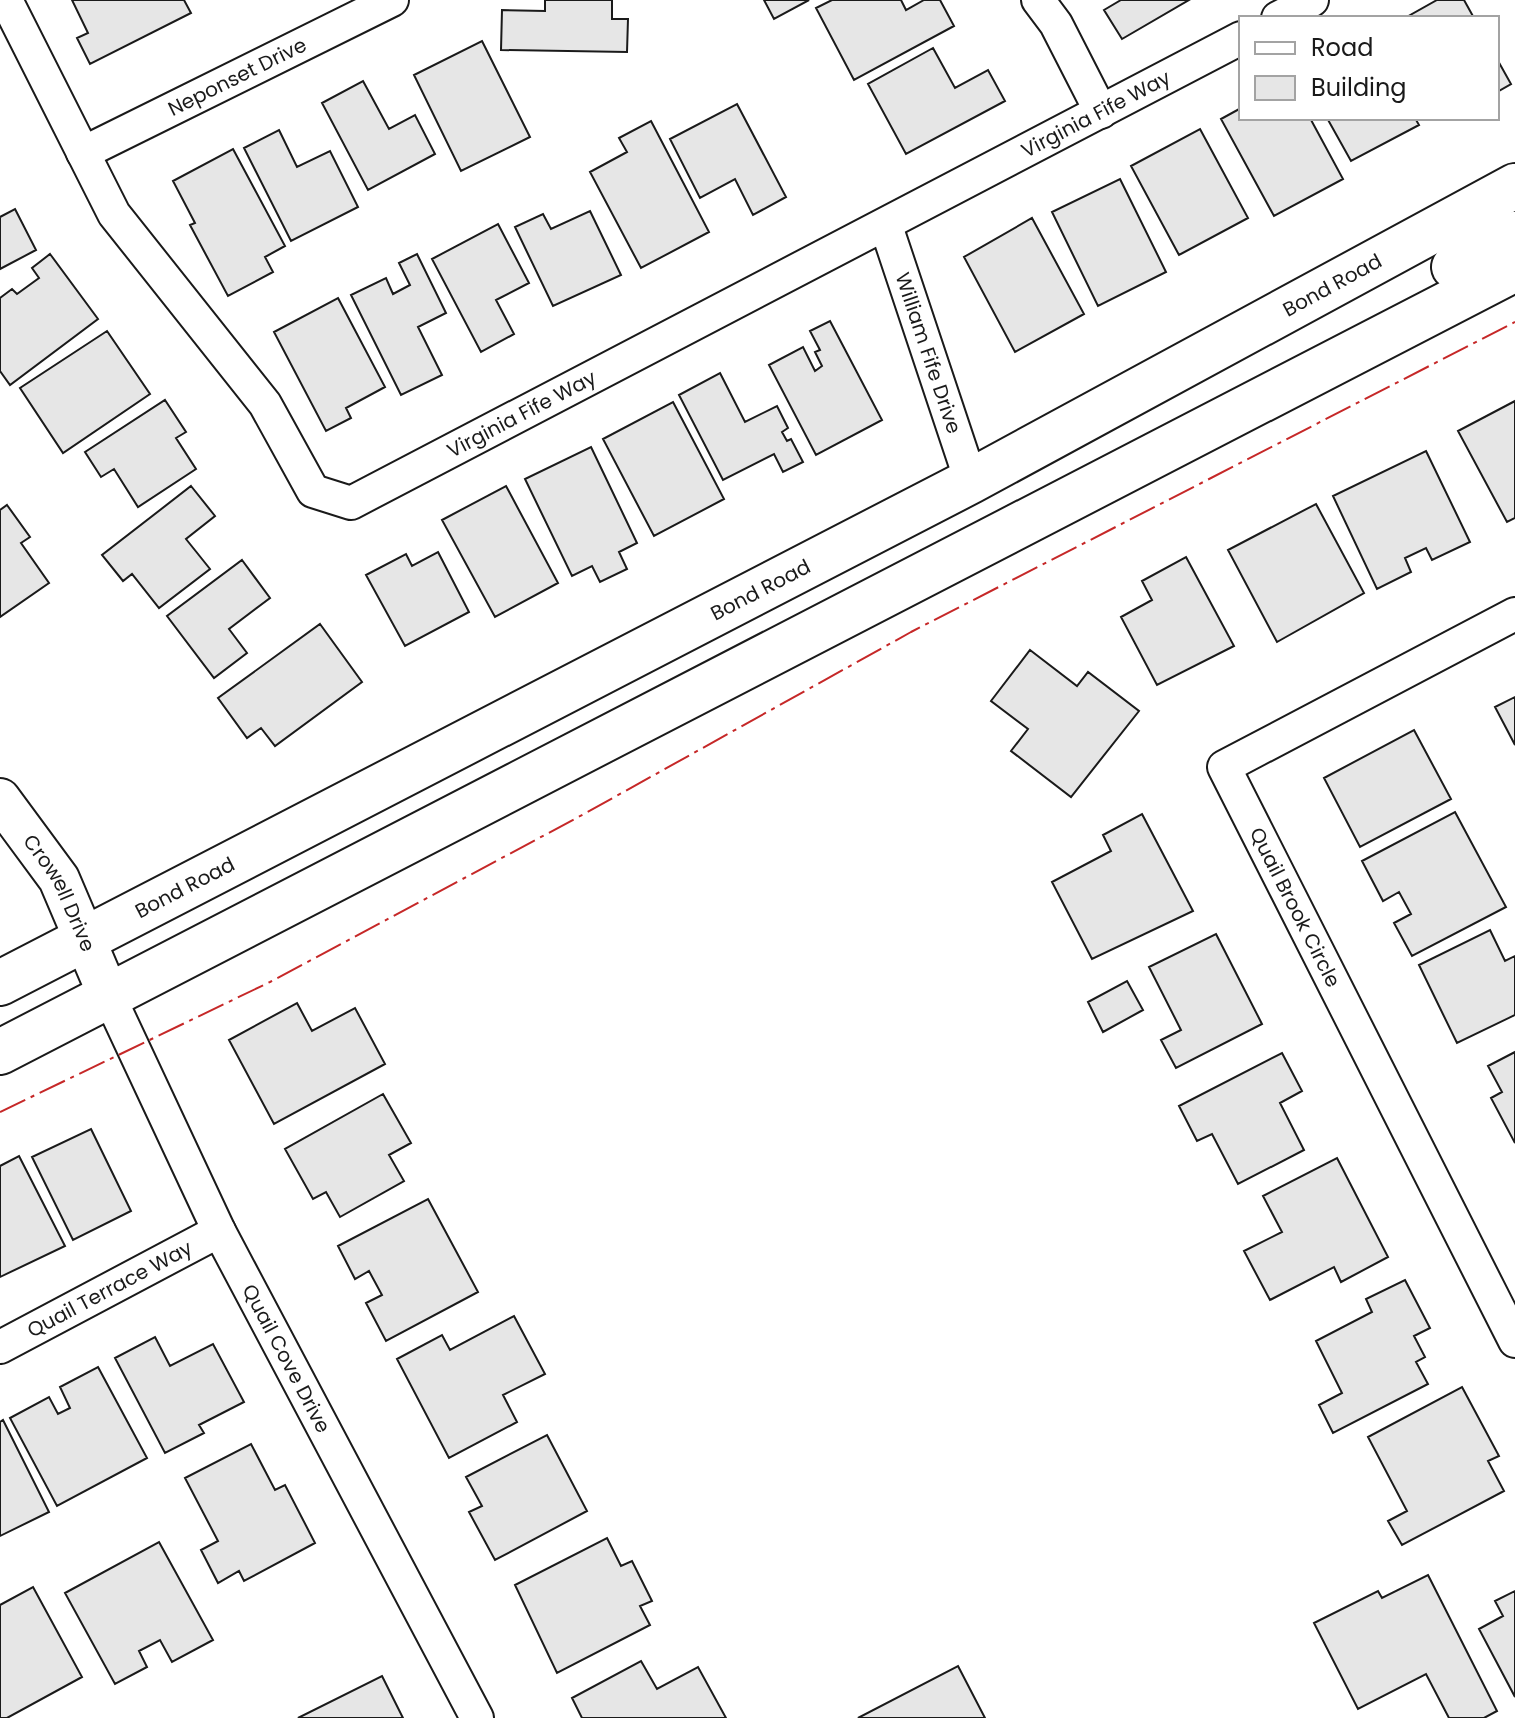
<svg xmlns="http://www.w3.org/2000/svg" width="1515" height="1718" font-family="Poppins,sans-serif">
<rect width="100%" height="100%" fill="#fff"/>
<path fill="#e6e6e6" stroke="#1a1a1a" stroke-width="2" d="M72,0H184L191,13L90,64L77,38L88,33Z
M545,0H612V19H628L627,52L501,50L502,10L545,11Z
M764,0H809L774,19Z
M832,0H901L906,10L924,0H940L954,26L854,80L816,8Z
M1121,0H1189L1122,39L1104,10Z
M1437,0H1464L1474,18H1405Z
M482,41L530,137L461,171L414,75Z
M933,48L955,88L988,70L1005,101L906,154L868,84Z
M1497,59L1511,84L1497,92Z
M363,81L389,129L415,115L435,154L368,190L322,103Z
M737,104L786,197L753,215L735,179L700,198L670,139Z
M1241,108V118H1310L1343,179L1274,216L1221,119Z
M1327,118H1415L1419,125L1351,161Z
M651,121L709,232L641,268L590,172L627,152L619,138Z
M1200,129L1248,218L1179,255L1131,166Z
M279,130L297,167L330,151L358,207L291,241L244,148Z
M233,149L285,246L265,257L273,272L228,296L190,225L195,223L173,181Z
M1120,179L1166,272L1098,306L1052,212Z
M15,209L36,250L0,269V217Z
M590,211L621,275L553,306L515,227L543,214L551,229Z
M1032,218L1084,314L1015,352L964,257Z
M498,224L529,283L496,300L514,334L481,352L432,259Z
M50,254L98,319L10,385L0,371V298L12,289L17,294L39,278L32,268Z
M417,254L446,313L418,327L442,375L401,395L351,295L386,278L393,294L410,285L399,263Z
M338,298L385,387L346,408L351,418L326,431L274,332Z
M830,321L882,420L816,455L769,365L803,347L815,371L822,366L815,352L820,350L810,331Z
M107,331L150,394L63,453L20,388Z
M720,373L745,422L777,406L788,428L782,432L787,441L791,439L803,462L783,472L774,454L723,480L679,395Z
M165,400L186,432L176,438L196,469L138,507L114,469L101,477L85,452Z
M1515,401V518L1507,522L1458,431Z
M673,402L724,499L654,536L603,439Z
M591,447L637,543L619,552L627,569L600,582L592,566L572,576L525,479Z
M1426,451L1470,542L1432,560L1426,548L1405,558L1411,572L1377,589L1333,496Z
M191,486L215,516L186,539L210,569L159,608L132,574L123,581L102,555Z
M506,486L558,583L495,617L442,520Z
M1316,504L1364,593L1277,642L1228,550Z
M7,505L30,537L21,543L49,583L0,617V510Z
M438,552L469,612L405,646L366,575L406,554L412,566Z
M1186,557L1234,646L1157,685L1121,617L1152,600L1142,581Z
M242,560L270,598L229,629L247,653L214,678L167,616Z
M320,624L362,682L275,746L261,728L247,738L218,698Z
M1030,650L1077,686L1088,672L1139,711L1071,797L1011,751L1028,729L991,701Z
M1515,697V745L1495,707Z
M1414,730L1451,799L1360,847L1324,778Z
M1455,812L1506,907L1412,956L1394,923L1411,914L1399,892L1383,901L1362,861Z
M1142,814L1193,911L1092,959L1052,882L1111,851L1103,835Z
M1490,930L1505,961L1515,956V1015L1457,1043L1419,965Z
M1216,934L1262,1024L1176,1068L1161,1040L1181,1030L1149,967Z
M1127,981L1143,1010L1103,1032L1088,1002Z
M297,1003L312,1031L355,1008L385,1064L274,1124L229,1040Z
M1515,1052V1143L1491,1098L1502,1092L1488,1066Z
M1282,1053L1302,1091L1280,1103L1304,1150L1238,1184L1212,1134L1197,1141L1179,1106Z
M383,1094L411,1143L389,1155L404,1181L340,1217L326,1192L313,1199L285,1149Z
M91,1129L131,1211L73,1240L32,1157Z
M19,1156L65,1246L0,1277V1166Z
M1337,1158L1388,1257L1341,1282L1334,1267L1270,1300L1244,1251L1282,1232L1263,1196Z
M428,1199L478,1292L386,1341L366,1303L382,1295L369,1271L355,1279L338,1246Z
M1405,1280L1430,1328L1414,1336L1425,1357L1416,1362L1428,1384L1333,1433L1319,1405L1342,1393L1316,1341L1372,1312L1366,1299Z
M514,1316L545,1374L503,1395L517,1422L449,1458L397,1359L442,1335L450,1350Z
M155,1337L170,1366L213,1344L244,1402L199,1425L204,1433L165,1453L115,1358Z
M98,1367L147,1458L57,1506L10,1418L49,1397L58,1414L70,1408L60,1387Z
M1462,1387L1499,1456L1488,1461L1504,1491L1402,1545L1388,1521L1407,1511L1368,1437Z
M3,1420L49,1512L0,1536V1422Z
M547,1435L587,1511L495,1560L469,1512L482,1506L466,1477Z
M251,1444L275,1490L285,1485L315,1543L244,1581L239,1571L218,1583L201,1550L218,1541L185,1478Z
M607,1538L621,1566L632,1561L652,1601L640,1606L650,1625L557,1673L515,1585Z
M159,1542L213,1640L172,1662L160,1640L139,1651L147,1667L115,1684L65,1593Z
M1428,1575L1497,1711L1484,1718H1449L1426,1674L1358,1709L1314,1623L1378,1591L1382,1598Z
M33,1587L82,1677L7,1718H0V1605Z
M1515,1591V1697L1479,1629L1503,1616L1495,1601Z
M641,1661L657,1689L698,1667L726,1718H582L572,1698Z
M958,1666L985,1718H858Z
M382,1676L403,1718H298Z"/>
<g fill="none" stroke-linecap="round" stroke-linejoin="round">
<g stroke="#1a1a1a" stroke-width="36">
<g id="minor">
<path id="s1" d="M6,0L114,214L265,404L313,491L351,503L1241,38"/>
<path d="M1038,0L1056,24L1101,112"/>
<path d="M1278,18L1312,0"/>
<path id="s2" d="M83,153L392,0"/>
<path id="s3" d="M886,226L971,481"/>
<path id="s4" d="M1515,614L1224,767L1515,1341"/>
<path id="s5" d="M108,994L219,1231L477,1718"/>
<path id="s6" d="M0,1347L219,1231"/>
</g>
</g>
<g stroke="#1a1a1a" stroke-width="44">
<g id="tertiary">
<path id="s7" d="M0,799L59,879L108,994"/>
</g>
</g>
<g stroke="#1a1a1a" stroke-width="48">
<g id="primary">
<path d="M1454,267L1515,234"/>
<path id="s8" d="M0,983L971,481L1515,186"/>
<path d="M0,1052L1515,269"/>
</g>
</g>
<use href="#minor" stroke="#fff" stroke-width="32"/>
<use href="#tertiary" stroke="#fff" stroke-width="40"/>
<use href="#primary" stroke="#fff" stroke-width="44"/>
<path stroke="#c62828" stroke-width="2" stroke-dasharray="28 6 4 6" stroke-linecap="butt" d="M0,1112L270,982L584,814L911,632L1515,322"/>
</g>
<g text-anchor="middle" stroke-width="6" stroke-linejoin="round" paint-order="stroke">
<g font-size="20" fill="#1a1a1a" stroke="#fff">
<text dy="7" stroke="none"><textPath href="#s2" startOffset="172">Neponset Drive</textPath></text>
<text dy="7" stroke="none"><textPath href="#s1" startOffset="1462">Virginia Fife Way</textPath></text>
<text dy="7" stroke="none"><textPath href="#s8" startOffset="1504">Bond Road</textPath></text>
<text dy="7" stroke="none"><textPath href="#s3" startOffset="134">William Fife Drive</textPath></text>
<text dy="7" stroke="none"><textPath href="#s1" startOffset="814">Virginia Fife Way</textPath></text>
<text dy="7" stroke="none"><textPath href="#s8" startOffset="856">Bond Road</textPath></text>
<text dy="7" stroke="none"><textPath href="#s8" startOffset="208">Bond Road</textPath></text>
<text dy="7" stroke="none"><textPath href="#s7" startOffset="112">Crowell Drive</textPath></text>
<text dy="7" stroke="none"><textPath href="#s4" startOffset="486">Quail Brook Circle</textPath></text>
<text dy="7" stroke="none"><textPath href="#s6" startOffset="124">Quail Terrace Way</textPath></text>
<text dy="7" stroke="none"><textPath href="#s5" startOffset="406">Quail Cove Drive</textPath></text>
</g>
</g>
<rect x="1239" y="16" width="260" height="104" fill="#ffffff" stroke="#a3a3a3" stroke-width="2"/>
<rect x="1255" y="42" width="40" height="12" fill="#ffffff" stroke="#a3a3a3" stroke-width="2"/>
<text x="1311" y="56" font-size="24" fill="#1a1a1a">Road</text>
<rect x="1255" y="76" width="40" height="24" fill="#e6e6e6" stroke="#a3a3a3" stroke-width="2"/>
<text x="1311" y="96" font-size="24" fill="#1a1a1a">Building</text>
</svg>
